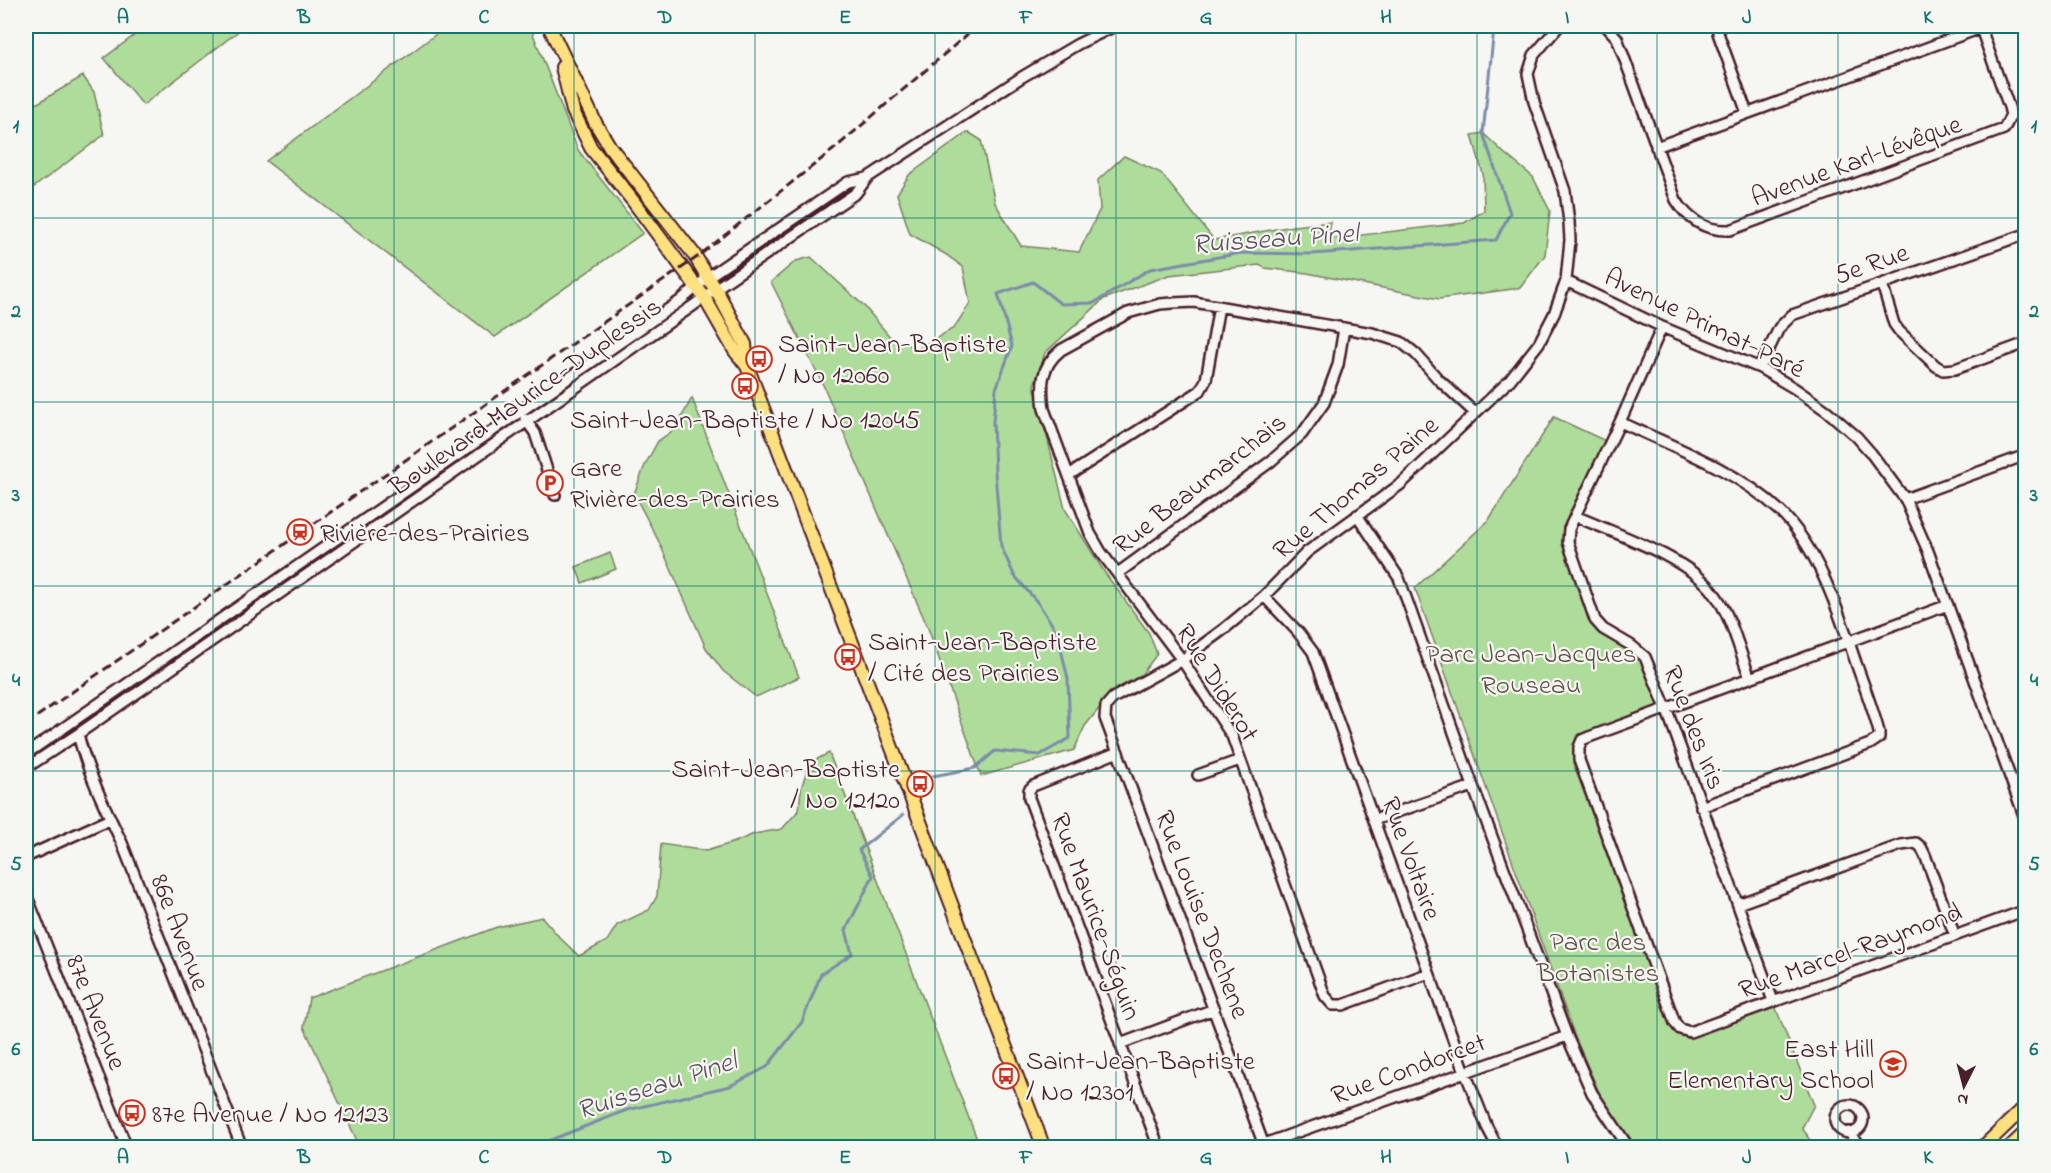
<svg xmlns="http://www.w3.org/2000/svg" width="2051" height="1173" font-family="'Indie Flower',sans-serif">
<rect width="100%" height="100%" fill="#f6f6f2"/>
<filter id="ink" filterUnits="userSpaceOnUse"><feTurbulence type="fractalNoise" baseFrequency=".0167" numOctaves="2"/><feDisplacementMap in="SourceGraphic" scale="12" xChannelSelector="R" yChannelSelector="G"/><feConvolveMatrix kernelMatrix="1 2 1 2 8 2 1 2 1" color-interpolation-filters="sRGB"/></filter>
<g filter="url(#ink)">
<path fill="#addc9b" stroke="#7c7e63" stroke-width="1.5" d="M147,26H245L143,105L104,58Z
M447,26H530L578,150L643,233L495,337L266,161Z
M83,76L94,92L104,135L26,193V110Z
M968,132L981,140L995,203L1021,246L1079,252L1100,209L1098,180L1124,156L1161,173L1214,240L1293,226L1331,222L1328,239L1464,223L1484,211L1483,174L1472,135L1483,133L1504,153L1533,177L1550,211L1545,255L1520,288L1439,299L1307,273L1265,268L1259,265L1169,275L1104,299L1045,353L1034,385L1065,509L1105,573L1149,633L1157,654L1142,674L1105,701L1085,726L1074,750L981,776L928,628L824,387L771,282L796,261L811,257L864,306L891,338L918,349L954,328L970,303L963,267L945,254L910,234L897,194L909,175Z
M692,398L799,677L756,697L723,671L706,648L659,542L634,494L645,465L658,441L675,429Z
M1554,417L1610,443L1568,542L1603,629L1645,657L1666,708L1583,738L1579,747L1675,1023L1690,1032L1773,1001L1814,1105L1802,1128L1816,1147H1636L1601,1097L1575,1037L1415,588L1488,521Z
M610,553L616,569L582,583L576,567Z
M829,753L980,1147L894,1148L892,1145L887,1148L360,1147L304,1027L309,998L497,927L542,917L560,938L579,956L607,941L617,925L649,910L657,896L661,844L706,851L735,842L754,834L782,829L799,810L801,789L809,763Z"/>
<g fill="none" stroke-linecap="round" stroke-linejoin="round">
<path stroke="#7c8ca9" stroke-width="3" d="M933,776L975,768L995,751L1040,755L1070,738L1068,679L1057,632L1038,603L1014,575L1001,546L995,472L993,422L996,389L1012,346L998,294L1033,282L1061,304L1094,303L1150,269L1241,253L1312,254L1496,240L1510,213L1483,133L1494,29L1499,26
M530,1148L627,1110L730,1086L767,1067L802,1022L821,974L852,954L846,930L873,876L859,850L903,815"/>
<g stroke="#4a1f2b" stroke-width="14">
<path id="minor" d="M1606,26L1617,38L1676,200C1689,221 1706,231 1730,230L2004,129L2011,115L2009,107L1980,26
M1718,26V33L1747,113
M1656,147L1981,28
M1566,281L1662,327L1760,368L1794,388L1827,411L1857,437L1871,453L1905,499L1928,551L2026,821
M1882,284L1894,324L1899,331L1936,366L1943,370L1955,369L2026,343
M1662,327L1620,422L1575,516L1569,529L1568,542L1595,620L1603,629L1632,646L1645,657L1666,708L1773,1001
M1760,368L1779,328L1792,315L2026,234
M525,419L535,433L555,495
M1620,422C1674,447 1735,469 1779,510C1818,547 1839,613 1856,663C1864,686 1873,709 1879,732V738L1870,744L1701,807
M1069,475L1200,391L1206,380L1219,306
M1905,499L2026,455
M1357,515L1399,578L1473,786L1567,1036L1592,1093L1629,1148
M1575,516C1614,533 1689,558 1714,593C1732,617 1739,650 1750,678
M1118,573L1270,462L1302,434L1324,403L1338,365L1344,328
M1264,596L1298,632L1313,652L1465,1072L1487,1127L1498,1148
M1948,605L1589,737L1582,740L1579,747V760L1675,1023L1680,1029L1690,1032L2026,910
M78,734C87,771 105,808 122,843L242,1148
M1118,752L1033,786L1029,790V798L1159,1148
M26,754L680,301L708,277L848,182L867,178L1022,77L1078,44L1115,26
M26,768L78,734L694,305L715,289L856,193L867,178
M1198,775L1240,760
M1374,820L1473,786
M26,857L110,819
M26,894L127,1148
M1738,904L1901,845L1916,843L1921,847L1925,855L1955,936
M1429,973L1343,1005H1333L1325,996L1232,736L1182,660L1101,552L1090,533L1044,409C1041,385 1040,367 1061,350L1128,313L1160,304L1173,303L1194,302L1372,333L1401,342L1416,354L1438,379L1475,413
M1120,1044L1214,1009
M1835 1119a14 14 0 1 1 28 0a14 14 0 1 1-28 0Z
M1849,1132L1860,1148
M1264,1144L1567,1036
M1265,1148L1105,718L1106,706L1113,698L1182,660L1224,629L1264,596L1307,552L1401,484L1510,380L1539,343L1554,314L1566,281L1570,240L1569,222L1565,191L1534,102L1528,74L1534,55L1559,26"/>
</g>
<g stroke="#4a1f2b" stroke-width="16">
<path id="major" d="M549,26L596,124L610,147L693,253L720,297L745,344L747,366L1044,1148
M562,67L573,111L591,148L633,201L704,297L735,351L747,366
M1982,1148L2026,1106
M2009,1148L2026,1132"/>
</g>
<use href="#minor" stroke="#f6f6f2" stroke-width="9"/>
<use href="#major" stroke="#fde080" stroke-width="12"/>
<path stroke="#4a1f2b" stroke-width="3" stroke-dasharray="9 4.5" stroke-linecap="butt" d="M26,724L696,258L833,150L977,26"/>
</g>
</g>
<path fill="none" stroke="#0f766e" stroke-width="1.5" stroke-opacity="0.55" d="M213,26V1148M394,26V1148M574,26V1148M755,26V1148M935,26V1148M1116,26V1148M1296,26V1148M1477,26V1148M1657,26V1148M1838,26V1148M26,218H2026M26,402H2026M26,586H2026M26,771H2026M26,956H2026"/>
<defs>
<g id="bus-ring" transform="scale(1.35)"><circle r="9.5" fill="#f6f6f2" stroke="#c8321e" stroke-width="1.5"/><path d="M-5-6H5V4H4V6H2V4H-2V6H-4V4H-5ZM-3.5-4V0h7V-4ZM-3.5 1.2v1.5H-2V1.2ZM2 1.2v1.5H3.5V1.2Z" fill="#c8321e"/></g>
<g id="parking-ring" transform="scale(1.35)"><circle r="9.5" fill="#f6f6f2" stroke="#c8321e" stroke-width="1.5"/><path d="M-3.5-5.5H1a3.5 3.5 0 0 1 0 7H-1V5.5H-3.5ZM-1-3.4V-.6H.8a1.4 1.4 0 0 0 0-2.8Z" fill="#c8321e"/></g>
<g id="station-ring" transform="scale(1.35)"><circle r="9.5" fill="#f6f6f2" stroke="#c8321e" stroke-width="1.5"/><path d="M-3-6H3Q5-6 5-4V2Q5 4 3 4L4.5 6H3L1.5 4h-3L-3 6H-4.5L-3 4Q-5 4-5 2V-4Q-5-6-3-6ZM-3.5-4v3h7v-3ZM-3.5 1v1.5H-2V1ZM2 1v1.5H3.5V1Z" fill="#c8321e"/></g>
<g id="school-ring" transform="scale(1.35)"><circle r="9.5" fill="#f6f6f2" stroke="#c8321e" stroke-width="1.5"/><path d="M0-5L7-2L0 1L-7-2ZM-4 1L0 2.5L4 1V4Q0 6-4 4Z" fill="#c8321e"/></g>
</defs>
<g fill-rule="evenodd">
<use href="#bus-ring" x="759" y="359"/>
<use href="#bus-ring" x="745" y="386"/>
<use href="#parking-ring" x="550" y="483"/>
<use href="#station-ring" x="300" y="532"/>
<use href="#bus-ring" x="848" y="657"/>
<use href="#bus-ring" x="920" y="784"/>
<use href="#school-ring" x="1893" y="1064"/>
<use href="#bus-ring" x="1006" y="1076"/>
<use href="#bus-ring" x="132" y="1113"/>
</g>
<g text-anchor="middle" stroke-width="4.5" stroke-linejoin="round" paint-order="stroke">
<g font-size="27" fill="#4a1f2b" stroke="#f6f6f2">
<text transform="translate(1856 160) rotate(-20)" y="9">Avenue Karl-Lévêque</text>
<text transform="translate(1871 263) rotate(-19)" y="9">5e Rue</text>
<text transform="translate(1705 322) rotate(26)" y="9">Avenue Primat-Paré</text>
<text transform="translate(525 396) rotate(-35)" y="9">Boulevard Maurice-Duplessis</text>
<text transform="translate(1199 483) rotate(-38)" y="9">Rue Beaumarchais</text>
<text transform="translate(1355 487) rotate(-40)" y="9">Rue Thomas Paine</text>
<text transform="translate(1218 682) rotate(58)" y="9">Rue Diderot</text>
<text transform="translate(1695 727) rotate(69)" y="9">Rue des Iris</text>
<text transform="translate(1412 858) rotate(70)" y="9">Rue Voltaire</text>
<text transform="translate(1203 914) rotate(69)" y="9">Rue Louise Dechene</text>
<text transform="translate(1097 916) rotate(70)" y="9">Rue Maurice-Séguin</text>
<text transform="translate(181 932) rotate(69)" y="9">86e Avenue</text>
<text transform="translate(1850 950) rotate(-20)" y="9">Rue Marcel-Raymond</text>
<text transform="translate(97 1012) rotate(68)" y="9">87e Avenue</text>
<text transform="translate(1408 1068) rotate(-20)" y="9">Rue Condorcet</text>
</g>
<g font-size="27" fill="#4a1f2b" stroke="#f6f6f2" text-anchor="start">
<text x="778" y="352">Saint-Jean-Baptiste<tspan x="778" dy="31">/ No 12060</tspan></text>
<text x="745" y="428" text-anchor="middle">Saint-Jean-Baptiste / No 12045</text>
<text x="570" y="476">Gare<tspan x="570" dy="31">Rivière-des-Prairies</tspan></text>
<text x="320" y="541">Rivière-des-Prairies</text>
<text x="868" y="650">Saint-Jean-Baptiste<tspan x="868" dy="31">/ Cité des Prairies</tspan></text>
<text x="900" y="777" text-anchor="end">Saint-Jean-Baptiste<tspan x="900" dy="31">/ No 12120</tspan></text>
<text x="1874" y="1057" text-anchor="end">East Hill<tspan x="1874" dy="31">Elementary School</tspan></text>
<text x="1026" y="1069">Saint-Jean-Baptiste<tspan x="1026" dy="31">/ No 12301</tspan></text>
<text x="152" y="1122">87e Avenue / No 12123</text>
</g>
<g font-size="27" fill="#634e47" stroke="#f6f6f2">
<text x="1531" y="662">Parc Jean-Jacques<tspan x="1531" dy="31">Rouseau</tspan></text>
<text x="1598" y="950">Parc des<tspan x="1598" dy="31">Botanistes</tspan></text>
</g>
<g font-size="28" font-style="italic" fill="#5f4c60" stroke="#f6f6f2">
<text transform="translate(1275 237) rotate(-4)" y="10">Ruisseau Pinel</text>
<text transform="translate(656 1084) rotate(-18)" y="10">Ruisseau Pinel</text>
</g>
</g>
<rect width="2051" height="1173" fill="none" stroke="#f6f6f2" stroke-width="66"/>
<g transform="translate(1964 1086) rotate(186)" stroke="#f6f6f2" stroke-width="4.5" paint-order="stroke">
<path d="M0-4.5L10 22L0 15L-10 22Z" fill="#4a1f2b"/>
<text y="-9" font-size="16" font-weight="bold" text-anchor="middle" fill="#4a1f2b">N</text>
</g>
<rect x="33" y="33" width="1985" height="1107" fill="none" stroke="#0f766e" stroke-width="2"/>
<g font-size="20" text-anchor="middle" font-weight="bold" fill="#0f766e">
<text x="123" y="23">A</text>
<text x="304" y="23">B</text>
<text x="484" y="23">C</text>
<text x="665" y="23">D</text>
<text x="845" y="23">E</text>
<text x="1026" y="23">F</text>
<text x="1206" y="23">G</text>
<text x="1386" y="23">H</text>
<text x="1567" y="23">I</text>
<text x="1747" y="23">J</text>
<text x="1928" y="23">K</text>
<text x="16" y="132">1</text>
<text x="2034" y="132">1</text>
<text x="16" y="317">2</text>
<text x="2034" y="317">2</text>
<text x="16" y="501">3</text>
<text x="2034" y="501">3</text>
<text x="16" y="686">4</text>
<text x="2034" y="686">4</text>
<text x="16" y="870">5</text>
<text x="2034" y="870">5</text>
<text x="16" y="1055">6</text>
<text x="2034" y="1055">6</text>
<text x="123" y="1163">A</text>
<text x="304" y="1163">B</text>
<text x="484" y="1163">C</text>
<text x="665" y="1163">D</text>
<text x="845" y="1163">E</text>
<text x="1026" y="1163">F</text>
<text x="1206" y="1163">G</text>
<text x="1386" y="1163">H</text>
<text x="1567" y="1163">I</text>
<text x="1747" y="1163">J</text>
<text x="1928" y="1163">K</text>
</g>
</svg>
